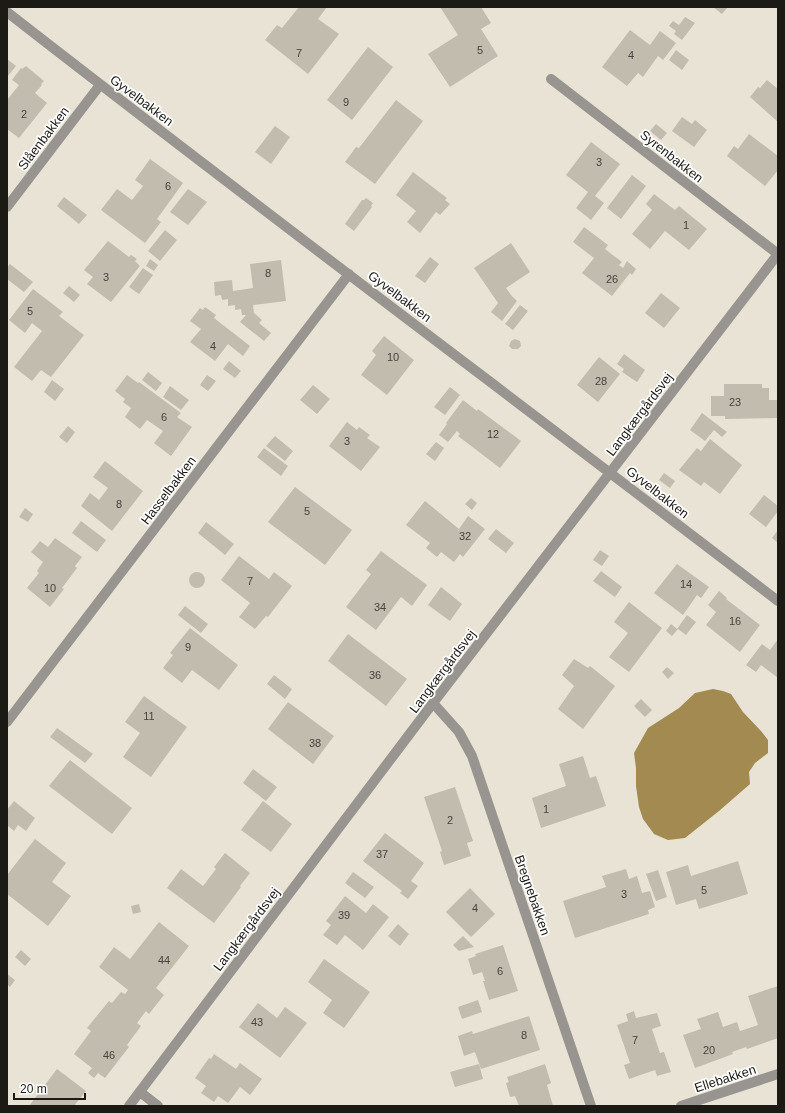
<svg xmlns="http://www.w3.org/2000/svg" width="785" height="1113" font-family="Helvetica,sans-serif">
<rect width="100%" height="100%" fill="#e9e3d5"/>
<path fill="#a28a51" d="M713,689L723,691L731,694L743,712L761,731L768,740V753L755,763L749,772L750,784L719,811L685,838L668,840L654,834L643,819L639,807L636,786V768L634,753L648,728L679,708L695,693Z"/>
<path fill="#c2bcaf" d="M299,7H327L318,19L339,34L308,74L265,40L277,25L282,28Z
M440,7H481L491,23L481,29L498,56L450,87L428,54L458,35Z
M713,7H728L722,14Z
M685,17L695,23L682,40L674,34L676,31L669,26L673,21L679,25Z
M630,30L650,45L660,31L676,43L663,60L658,56L643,77L638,73L627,86L602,67Z
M368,47L393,67L352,120L327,100Z
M676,50L689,60L682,70L669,60Z
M7,59L16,66L7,77Z
M26,66L44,81L41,84L42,85L35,93L47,103L19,138L7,129V100L19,85L12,80L21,68L22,69Z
M767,80L778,89V122L750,97L758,87L760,88Z
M396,100L423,121L375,184L345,162L356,147L359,148Z
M682,117L692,124L695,120L707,130L694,147L672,131Z
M656,124L667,133L661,140L650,131Z
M275,126L290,137L271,164L255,152Z
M749,134L778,156V170L765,186L727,156L734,146L738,149Z
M591,142L620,164L595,196L604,203L591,220L576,208L588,192L566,175Z
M150,159L183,183L157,219L161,222L145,243L101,210L117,189L132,200L143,186L135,180Z
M413,172L447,198L445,200L450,204L440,215L436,212L420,233L407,222L416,211L396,195Z
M632,175L646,186L621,219L607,208Z
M188,189L207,202L188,225L170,212Z
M654,194L675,210L679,206L707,229L689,250L665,231L650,249L632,234L652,210L646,204Z
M64,197L87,215L79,224L57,206Z
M366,198L373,203L371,206L372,207L354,231L345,224L362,200H364Z
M584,227L608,245L605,249L622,262L619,265L623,268L627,261L636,269L632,275L630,273L612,296L582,273L594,258L573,242Z
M165,230L177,240L160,261L148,251Z
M108,241L129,257L131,255L137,259L135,261L140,266L111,302L87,284L93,277L84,270Z
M511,243L530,272L506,288L511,295L517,301L502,321L491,312L498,303L474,268Z
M430,257L439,264L425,283L415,276Z
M150,259L158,265L154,271L146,266Z
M281,260L286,301L253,305L254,313L262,320L259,323L271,333L264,341L240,322L246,315H242L241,309L235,310V305L228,306V299L222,300L221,295L215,296L214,282L232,280L233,291L253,288L250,264Z
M10,264L33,282L24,292L7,279V268Z
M143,268L153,275L139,294L129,287Z
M69,286L80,295L74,302L63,293Z
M33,289L63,312L59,316L84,335L51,377L41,370L32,381L14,367L42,331L32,323L25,333L9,320Z
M661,293L680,308L664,328L645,313Z
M520,305L528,311L513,330L505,324Z
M205,307L216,315L214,318L250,346L243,356L228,344L215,361L190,342L201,329L190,321L200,308L203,310Z
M384,336L414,360L387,395L361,375L376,355L372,351Z
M515,339L520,341L521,346L518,349H512L509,346L511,341Z
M624,354L645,370L637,382L622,372L624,369L617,364Z
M599,357L620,374L598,402L577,385Z
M229,361L241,371L235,378L223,369Z
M148,372L162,383L156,391L142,380Z
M127,375L138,383L139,382L181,413L177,417L192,427L171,456L154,443L163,431L147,420L140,429L125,417L131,408L123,402L125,399L115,391Z
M207,375L216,381L208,391L200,385Z
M52,380L64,389L55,401L44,392Z
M724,384H762V388H769V400H778V418L725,419V416H711V396H724Z
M313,385L330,399L317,414L300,400Z
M170,386L189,400L181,410L163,397Z
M450,387L460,395L445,415L434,407Z
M463,400L477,411L478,409L521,441L500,468L458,436L460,434L457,431L448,442L439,435L447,424L446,423Z
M702,413L727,432L722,437L714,430L705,441L690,430Z
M347,422L357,430L359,427L370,435L367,438L380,447L361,471L329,446Z
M68,426L75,432L67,443L59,437Z
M275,436L293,451L285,461L266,446Z
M710,439L742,465L720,494L704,482L701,486L679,470L697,448L701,451Z
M436,442L444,448L435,461L426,454Z
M264,448L288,466L281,476L257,457Z
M105,461L143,491L112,531L81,506L90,493L99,500L108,488L93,477Z
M664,473L675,481L670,488L659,480Z
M295,487L352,530L325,565L268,522Z
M764,495L778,506V511L766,527L749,514Z
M471,498L477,503L472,510L465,504Z
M425,501L459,529L468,516L485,529L463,557L460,554L454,562L441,552L437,557L426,548L430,543L406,525Z
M25,508L33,514L28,522L19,517Z
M81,521L106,540L97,552L72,533Z
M206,522L234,544L225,555L198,533Z
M496,529L514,543L506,553L488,539Z
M778,530V543L772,538Z
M55,538L82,557L75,566L77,568L62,588L64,589L50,607L27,588L39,573L37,571L43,562L31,552L40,541L48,547Z
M600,550L609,556L602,566L593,560Z
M381,551L427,585L412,606L401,597L376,630L346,607L371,574L366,570Z
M239,556L269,579L274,572L292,586L268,617L266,616L255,629L239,617L250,603L221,580Z
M677,564L709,587L701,598L697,595L683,615L654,593Z
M601,571L622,587L615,597L593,581Z
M189 580a8 8 0 1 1 16 0a8 8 0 1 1-16 0Z
M441,587L462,604L450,621L428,605Z
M719,591L727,598L726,599L760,625L740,652L706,625L716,612L708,605Z
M629,602L662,628L629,672L609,657L628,633L614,622Z
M185,606L208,624L201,633L178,615Z
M687,615L696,622L686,635L678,629L672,636L666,631L671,624L677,629Z
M190,628L238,665L219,690L192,670L182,683L163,668L173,655L170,653Z
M348,634L407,679L386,706L328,661Z
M778,639V678L761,665L756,672L746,665L762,644L770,650Z
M574,659L588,668L590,666L615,686L583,729L558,709L574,686L562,675Z
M667,667L674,673L668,679L662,672Z
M274,675L292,689L285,699L267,684Z
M144,696L187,727L151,777L123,757L140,733L125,722Z
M641,699L652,710L645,717L634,706Z
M288,702L334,736L313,764L268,729Z
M57,728L93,754L85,763L50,737Z
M583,756L590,778L596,776L606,806L541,828L532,798L566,786L559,764Z
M70,760L132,808L112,834L49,786Z
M253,769L277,787L266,801L243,783Z
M455,787L473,841L467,843L471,856L444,865L440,852L442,851L424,797Z
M14,801L35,818L26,831L18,825L14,831L7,825V810Z
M263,801L292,824L271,852L241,830Z
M385,833L424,863L411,881L418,886L408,899L400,893L402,891L363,861Z
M35,839L66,863L52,882L71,896L48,926L7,894V875Z
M225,853L250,873L240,886L241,887L214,923L167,888L181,869L203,886L216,869L214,867Z
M738,861L748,894L699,909L696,899L676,905L666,872L688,865L691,876Z
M626,869L629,879L637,876L642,893L650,891L655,907L648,910L649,914L575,938L563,901L606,887L602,876Z
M658,870L667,897L656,901L646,874Z
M353,872L374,887L365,898L345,883Z
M470,888L495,914L471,937L446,912Z
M345,896L366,913L373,904L389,917L363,950L345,935L337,945L323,935L331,925L326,921Z
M139,904L141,912L133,914L131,906Z
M159,922L189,946L156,988L164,995L149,1014L146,1011L137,1023L141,1026L127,1045L129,1047L105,1078L98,1073L94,1078L88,1073L92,1068L74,1054L91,1031L87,1028L109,1001L112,1003L121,992L125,994L128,990L99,967L114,947L130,959Z
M398,924L409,934L400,946L388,936Z
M463,936L474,947L459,951L453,945Z
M503,945L518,991L489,1000L483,981H485L482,972L473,975L468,959L476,956L475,954Z
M21,950L31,959L25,966L15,957Z
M324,959L370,992L344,1028L323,1013L332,1000L308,982Z
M7,974L15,980L10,987L7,984Z
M778,986V1038L747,1049L746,1047L732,1052L733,1054L695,1068L683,1035L701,1029L697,1019L718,1012L723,1027L737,1022L740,1031L758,1025L748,996Z
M478,1000L482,1012L462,1019L458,1007Z
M258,1003L277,1018L285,1007L307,1023L280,1058L239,1027Z
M634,1011L636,1018L657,1013L661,1026L652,1029L660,1053L664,1052L671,1072L657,1076L655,1070L629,1079L624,1065L630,1063L617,1025L628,1021L626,1014Z
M529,1016L540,1050L481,1069L475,1052L464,1056L458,1036L472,1031L473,1034Z
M214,1054L236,1069L240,1063L262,1079L250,1095L240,1087L228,1103L218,1096L214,1102L201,1093L206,1086L195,1078L209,1058L211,1059Z
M479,1064L483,1079L455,1087L450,1072Z
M545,1064L551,1083L547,1085L553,1106H519L515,1096L510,1097L506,1083L509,1082L507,1077Z
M57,1069L86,1091L74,1106H29Z"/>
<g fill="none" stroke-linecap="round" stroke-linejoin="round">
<path stroke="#989590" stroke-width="10" d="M7,12C262,211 521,404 778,601
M551,79L778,254
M7,207L100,85
M433,703L459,732L472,756L591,1106
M7,722L349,274
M140,1092L158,1106
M129,1106L433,703L778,254
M681,1106L778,1074"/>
</g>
<g text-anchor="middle" stroke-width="3.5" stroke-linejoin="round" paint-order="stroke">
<g font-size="11" fill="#46423c">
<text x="480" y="54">5</text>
<text x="299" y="57">7</text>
<text x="631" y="59">4</text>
<text x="346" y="106">9</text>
<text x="24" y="118">2</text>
<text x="599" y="166">3</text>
<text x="168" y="190">6</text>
<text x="686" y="229">1</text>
<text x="268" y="277">8</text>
<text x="106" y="281">3</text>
<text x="612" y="283">26</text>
<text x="30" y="315">5</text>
<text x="213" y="350">4</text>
<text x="393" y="361">10</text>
<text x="601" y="385">28</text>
<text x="735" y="406">23</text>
<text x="164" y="421">6</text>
<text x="493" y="438">12</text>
<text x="347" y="445">3</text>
<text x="119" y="508">8</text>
<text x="307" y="515">5</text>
<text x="465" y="540">32</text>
<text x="250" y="585">7</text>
<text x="686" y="588">14</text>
<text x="50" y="592">10</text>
<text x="380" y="611">34</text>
<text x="735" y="625">16</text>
<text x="188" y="651">9</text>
<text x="375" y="679">36</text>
<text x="149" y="720">11</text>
<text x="315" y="747">38</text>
<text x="546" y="813">1</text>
<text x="450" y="824">2</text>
<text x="382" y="858">37</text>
<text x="704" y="894">5</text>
<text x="624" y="898">3</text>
<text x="475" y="912">4</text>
<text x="344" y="919">39</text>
<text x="164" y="964">44</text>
<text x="500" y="975">6</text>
<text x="257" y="1026">43</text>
<text x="524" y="1039">8</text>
<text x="635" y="1044">7</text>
<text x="709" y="1054">20</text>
<text x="109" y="1059">46</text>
</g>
<g font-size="13" fill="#1c1a15" stroke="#fff">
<text transform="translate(142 100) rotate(37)" y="5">Gyvelbakken</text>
<text transform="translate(43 138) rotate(-53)" y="5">Slåenbakken</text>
<text transform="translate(672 156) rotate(38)" y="5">Syrenbakken</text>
<text transform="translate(400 296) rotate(37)" y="5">Gyvelbakken</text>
<text transform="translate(639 414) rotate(-53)" y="5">Langkærgårdsvej</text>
<text transform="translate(168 490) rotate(-53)" y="5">Hasselbakken</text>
<text transform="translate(658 492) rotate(38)" y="5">Gyvelbakken</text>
<text transform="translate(442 671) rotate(-53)" y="5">Langkærgårdsvej</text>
<text transform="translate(533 895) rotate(71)" y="5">Bregnebakken</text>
<text transform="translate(246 929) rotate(-53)" y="5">Langkærgårdsvej</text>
<text transform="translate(725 1078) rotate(-18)" y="5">Ellebakken</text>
</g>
</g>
<rect width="785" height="1113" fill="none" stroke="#1c1a15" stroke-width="16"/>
<path d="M14 1093v6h71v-6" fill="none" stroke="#1c1a15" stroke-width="2"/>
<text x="20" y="1093" font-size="12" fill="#1c1a15" stroke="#ffffff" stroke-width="3" paint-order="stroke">20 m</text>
</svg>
